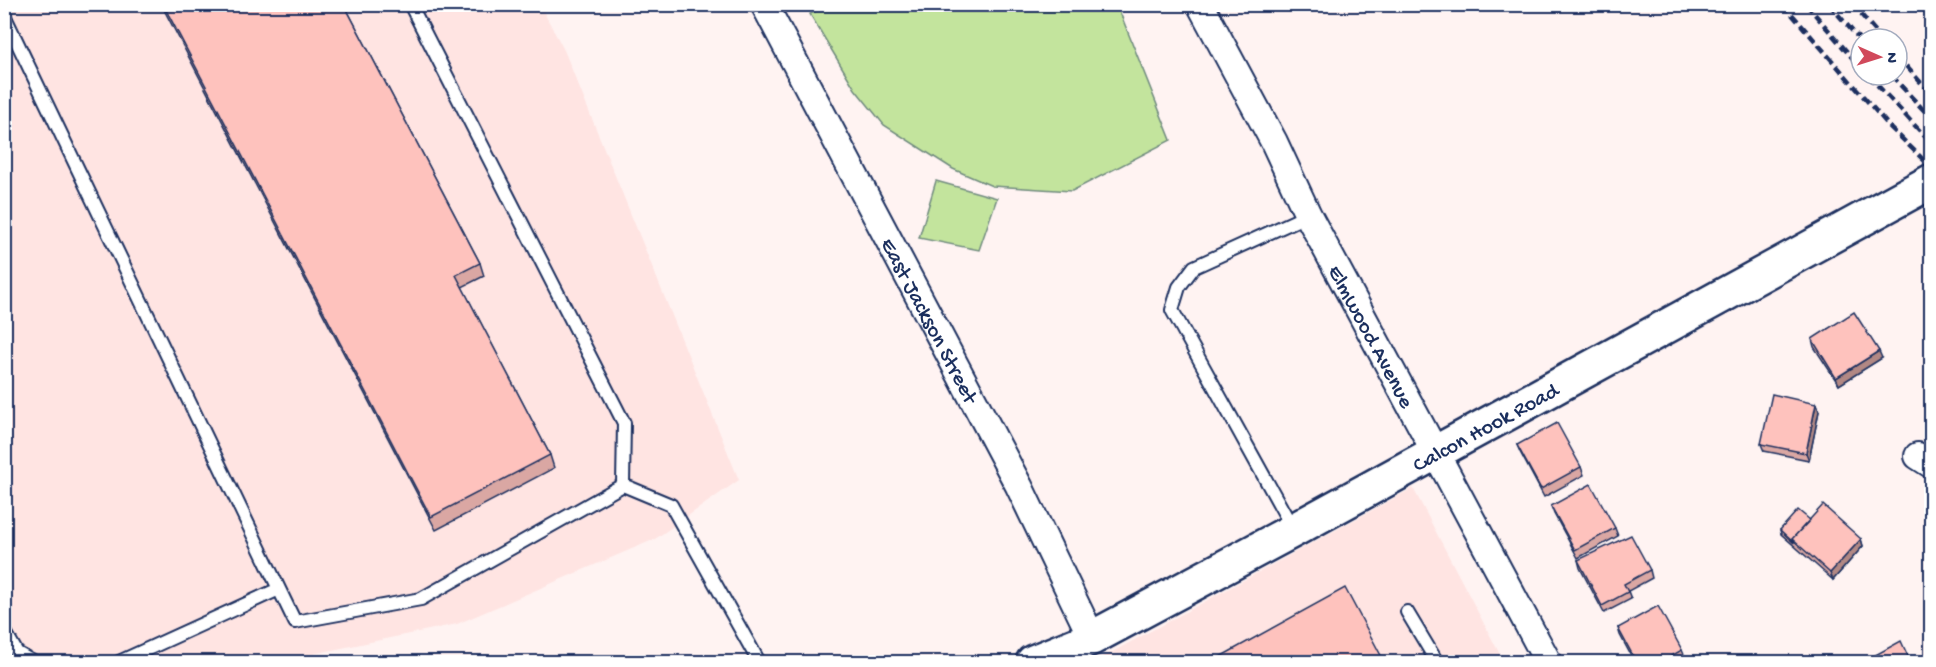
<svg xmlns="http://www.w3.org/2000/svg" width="1936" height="667" font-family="'Gochi Hand',sans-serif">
<rect width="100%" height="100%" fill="#fff3f2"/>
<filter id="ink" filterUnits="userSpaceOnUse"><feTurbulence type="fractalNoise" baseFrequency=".0167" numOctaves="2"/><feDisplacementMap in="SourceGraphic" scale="12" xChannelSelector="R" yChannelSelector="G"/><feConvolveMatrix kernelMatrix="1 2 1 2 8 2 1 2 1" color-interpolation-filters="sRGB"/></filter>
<g filter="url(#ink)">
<path fill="#ffe4e2" d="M4,5H540L564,50L739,480L655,539L457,624L289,659V662H5Z
M1413,488L1504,662H1094Z"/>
<path fill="#c3e49d" stroke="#6f8a7e" stroke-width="1.5" d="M832,4L1117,5L1171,140L1072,191L992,186L953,169L884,125L855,89L810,14Z
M936,181L997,198L979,250L919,238Z"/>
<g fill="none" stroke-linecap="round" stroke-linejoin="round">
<g stroke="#1b2f5e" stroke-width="16">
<path id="lane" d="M4,15L279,589L119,662
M623,485L671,505L759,662
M1293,529L1172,310L1179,287L1194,267L1308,215
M279,589L295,622L421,599L623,485L624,423L410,4
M1407,612L1437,662
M4,630L17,653L33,662"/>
</g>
<g stroke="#1b2f5e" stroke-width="30">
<g id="street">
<path id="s1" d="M764,4L1019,486L1092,638"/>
<path id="s2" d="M1200,4L1274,142L1308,215L1548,662"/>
<path d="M1918,456L1932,465"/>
</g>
</g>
<g stroke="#1b2f5e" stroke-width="38">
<g id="secondary">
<path id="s3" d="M1033,662L1092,638L1294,530L1932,181"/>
</g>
</g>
<use href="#lane" stroke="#fff" stroke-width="12"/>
<use href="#street" stroke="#fff" stroke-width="26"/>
<use href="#secondary" stroke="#fff" stroke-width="33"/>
<path stroke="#1b2f5e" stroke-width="4.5" stroke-dasharray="9 4.5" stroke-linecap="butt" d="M1783,4L1889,126L1932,168
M1806,4L1861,68
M1829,4L1861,41
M1852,4L1882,39
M1897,56L1932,95
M1868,75L1932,144
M1891,75L1932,119"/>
</g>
<path fill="#daa7a3" stroke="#1b2f5e" stroke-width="1.5" d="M161,4H344L480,263L484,276L462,287L550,455L554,468L436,530Z
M1812,339L1882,358L1839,385L1814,347Z
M1816,404L1819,411L1809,460L1764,451L1761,444Z
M1517,445L1581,467L1584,475L1544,497L1520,452Z
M1551,506L1615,528L1618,536L1578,558L1554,514Z
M1810,520L1861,539L1863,546L1833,580L1781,534L1780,530Z
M1578,560L1650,570L1652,578L1628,591L1631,599L1604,613L1580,568Z
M1618,628L1682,650L1685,657L1675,663H1635L1620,635Z"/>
<path fill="#b28884" stroke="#1b2f5e" stroke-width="1.5" d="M1879,351L1882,358L1839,385L1836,378Z
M1816,404L1819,411L1809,460L1806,453Z
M1861,539L1863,546L1833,580L1830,573Z"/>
<path fill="#fec2bd" stroke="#1b2f5e" stroke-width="1.5" d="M163,4H344L480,263L456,275L550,455L431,517Z
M1854,312L1879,351L1836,378L1812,339Z
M1772,394L1816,404L1806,453L1761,444Z
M1557,423L1581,467L1541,489L1517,445Z
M1591,484L1615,528L1575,550L1551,506Z
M1823,505L1861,539L1830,573L1792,539Z
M1798,510L1810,520L1792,539L1794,543L1780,530Z
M1631,535L1650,570L1624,584L1628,592L1602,606L1578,560Z
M1345,588L1385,663H1209Z
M1658,606L1682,650L1659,663H1637L1618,628Z
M1932,624V637L1926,626Z
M1901,641L1911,663H1861Z"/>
</g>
<g text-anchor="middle" stroke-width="5" stroke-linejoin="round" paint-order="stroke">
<g font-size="22" fill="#1b2f5e" stroke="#fff">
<text dy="8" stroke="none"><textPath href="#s1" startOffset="357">East Jackson Street</textPath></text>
<text dy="8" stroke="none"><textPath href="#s2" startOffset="374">Elmwood Avenue</textPath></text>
<text dy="8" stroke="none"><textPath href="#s3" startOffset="510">Calcon Hook Road</textPath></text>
</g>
</g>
<rect width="1936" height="667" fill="none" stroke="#fff" stroke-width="24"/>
<rect x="12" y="12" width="1912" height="643" fill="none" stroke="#1b2f5e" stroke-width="2" filter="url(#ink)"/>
<g transform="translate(1879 57) rotate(93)"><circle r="28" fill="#ffffff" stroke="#a4acbf" stroke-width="1.5"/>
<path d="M0-4.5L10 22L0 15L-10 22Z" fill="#d1495b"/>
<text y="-9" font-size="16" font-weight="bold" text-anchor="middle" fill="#1b2f5e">N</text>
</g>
</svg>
